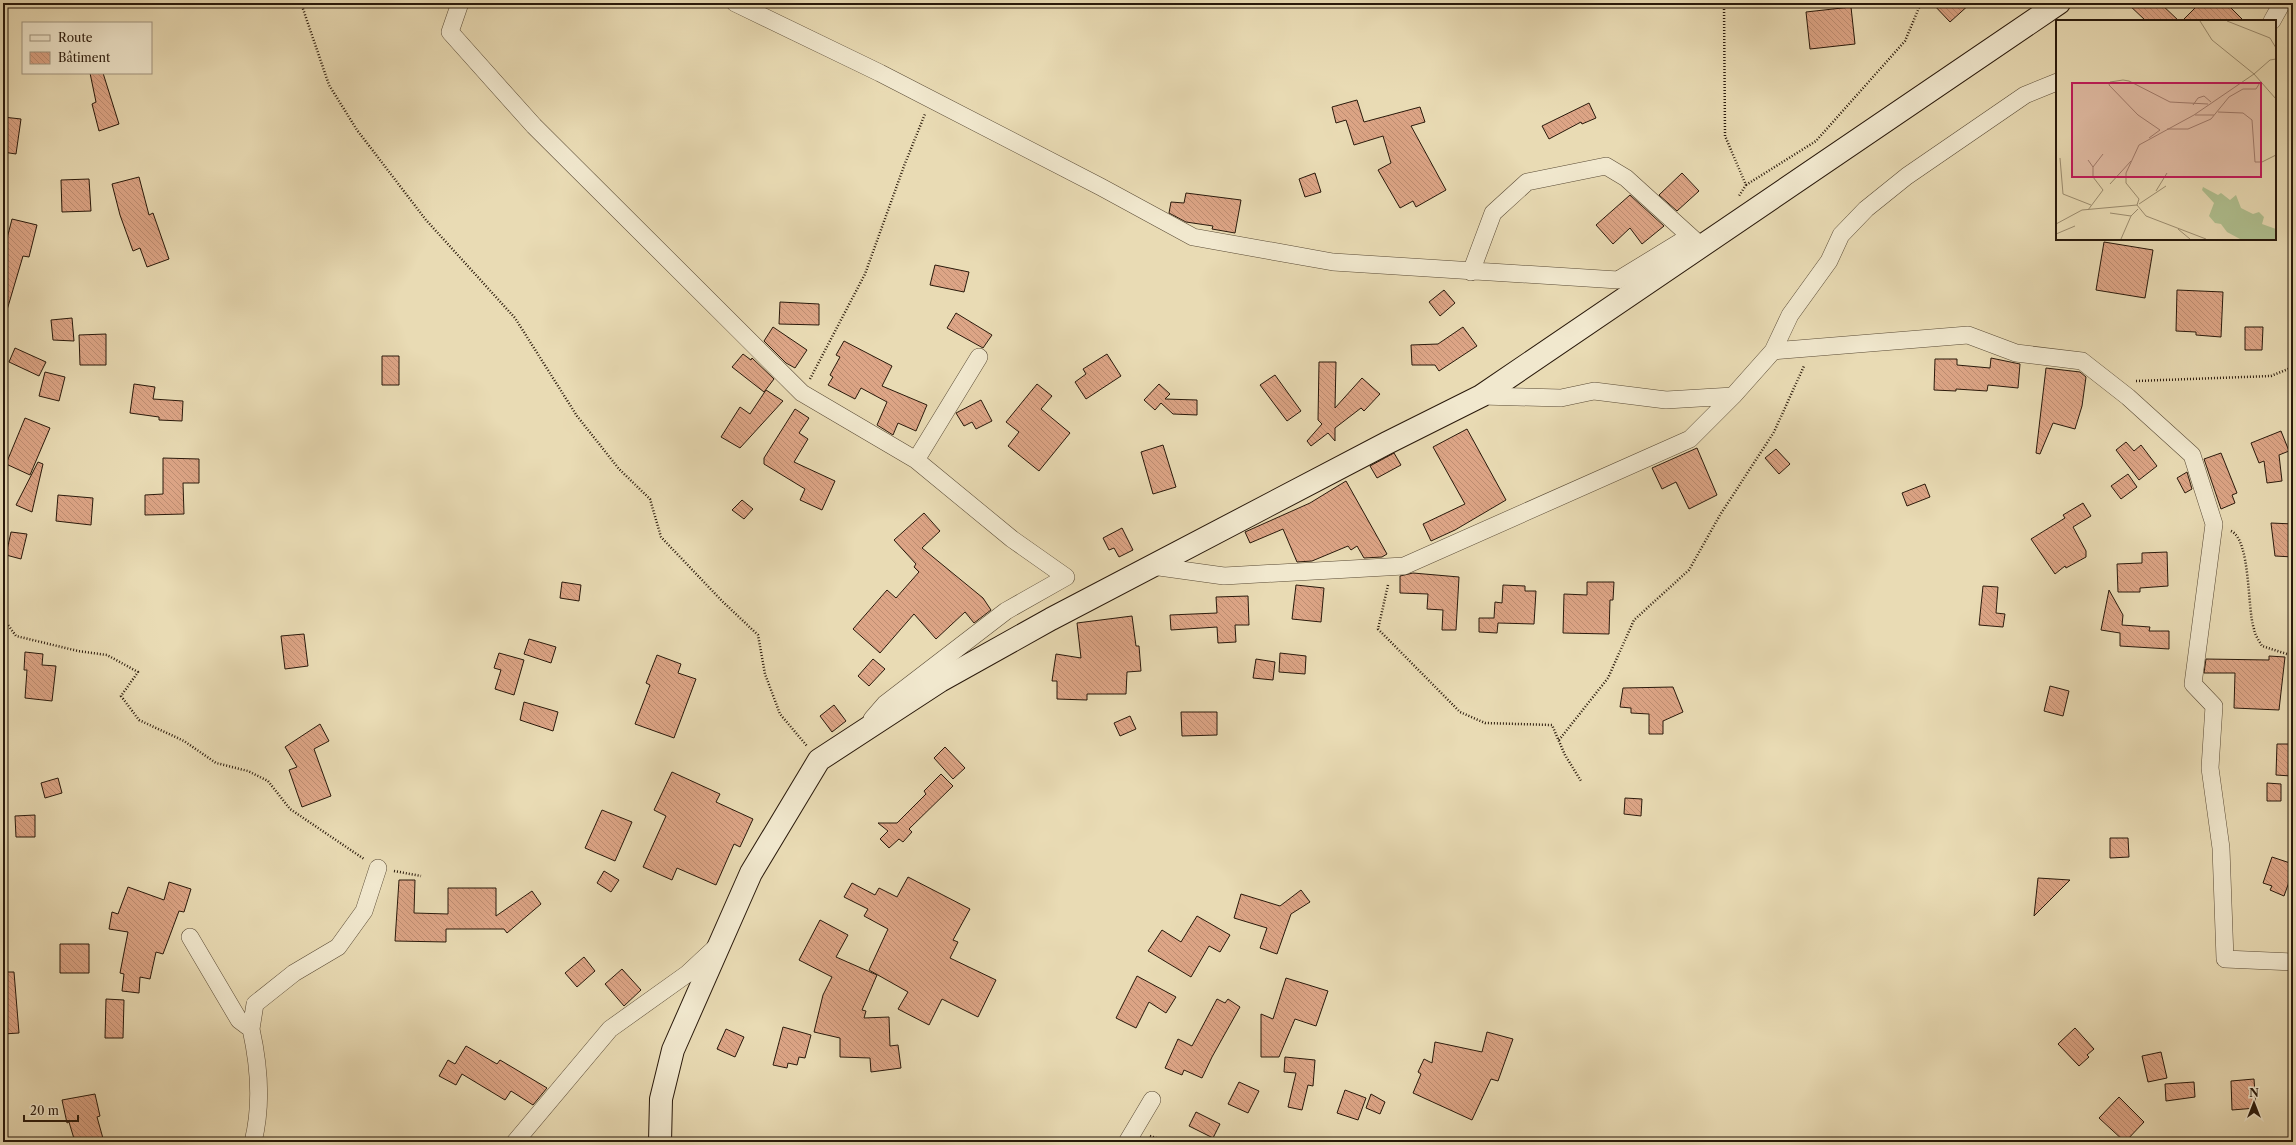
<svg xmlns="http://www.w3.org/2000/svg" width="2296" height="1145" font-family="'Libre Caslon Text',serif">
<defs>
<pattern id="building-back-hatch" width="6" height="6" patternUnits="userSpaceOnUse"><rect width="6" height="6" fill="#dda586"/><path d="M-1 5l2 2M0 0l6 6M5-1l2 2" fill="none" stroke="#be8d72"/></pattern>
</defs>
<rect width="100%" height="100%" fill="#e9dbb4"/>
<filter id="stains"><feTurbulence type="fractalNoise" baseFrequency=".005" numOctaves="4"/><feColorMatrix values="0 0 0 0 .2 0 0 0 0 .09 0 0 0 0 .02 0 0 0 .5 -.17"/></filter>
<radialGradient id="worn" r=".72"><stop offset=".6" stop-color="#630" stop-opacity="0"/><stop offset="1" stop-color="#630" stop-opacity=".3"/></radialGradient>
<path fill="url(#building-back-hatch)" stroke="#29190b" d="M1932,3H1971L1950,22Z
M2127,3H2160L2179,21H2146Z
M2200,3H2226L2244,21H2182Z
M1851,7L1855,44L1810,49L1806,12Z
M90,73H103L119,124L99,131L92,104L96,102Z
M1357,100L1364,122L1420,107L1425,122L1411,126L1446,190L1416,207L1413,201L1400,208L1378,170L1391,163L1383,136L1354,145L1346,120L1336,123L1332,107Z
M1589,103L1596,118L1582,124L1581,122L1549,139L1542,126Z
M3,117L21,119L16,154L3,152Z
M1315,173L1321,192L1305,197L1299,179Z
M1682,173L1699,191L1677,211L1659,195Z
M139,177L149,215L153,213L169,259L147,267L140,248L133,251L120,215L112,184Z
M89,179L91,211L62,212L61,180Z
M1186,193L1241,200L1235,233L1212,229L1213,226L1186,222L1169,213L1171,202L1184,203Z
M1630,195L1664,226L1642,244L1630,228L1613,244L1596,225Z
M12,219L37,225L29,257L23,256L7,310H3V254Z
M2104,242L2153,250L2145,298L2096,290Z
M935,265L969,272L964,292L930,285Z
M1444,290L1455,303L1440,316L1429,302Z
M2177,290L2223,292L2221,337L2196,335V332L2176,331Z
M780,302L819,304V325L779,324Z
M956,313L992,335L983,348L947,328Z
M72,318L74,341L53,340L51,320Z
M773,327L807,350L795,368L786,363L764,341Z
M1463,327L1477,346L1439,371L1435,365H1412L1411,345L1438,344Z
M2245,327H2263L2262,350H2245Z
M106,334V365H80L79,335Z
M844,341L892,366L882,386L927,405L916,431L898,423L893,435L877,425L887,402L861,388L855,399L828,385L833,377L830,375L840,357L836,355Z
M15,348L46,362L39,376L9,362Z
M743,354L751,360L752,358L774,379L764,392L732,367Z
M1107,354L1121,376L1086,399L1075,382L1086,374L1083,369Z
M382,356H399V385H382Z
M1991,358L2020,364L2018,388L1988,385L1987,391L1956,389V391L1934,390L1935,359H1957V365L1990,368Z
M1319,362H1336L1335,408L1362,378L1380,394L1364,411L1361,408L1335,428V441L1328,433L1311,446L1307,441L1322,424L1318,420Z
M2046,368L2080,372L2086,377L2082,406L2075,429L2053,423L2040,454L2036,453Z
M45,372L65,377L59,401L39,396Z
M1275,375L1301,411L1287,421L1260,385Z
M134,384L155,387L153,399L183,401L182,421L159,420V417L130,413Z
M1037,384L1052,396L1041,409L1070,433L1039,471L1008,446L1019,432L1006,422Z
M1159,384L1170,394L1165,399L1197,400V415L1173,414L1161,403L1155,410L1144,400Z
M766,390L783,401L740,448L721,437L740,407L750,414Z
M981,400L992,421L976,429L972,422L964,426L956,413Z
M795,409L809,418L799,433L808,439L794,462L835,481L822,510L800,500L805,489L764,464V458Z
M25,418L50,428L30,475L6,464Z
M1467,429L1506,500L1455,530L1431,541L1423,524L1465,504L1433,447Z
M2281,431L2289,451L2279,455L2282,481L2267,483L2264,461L2259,463L2251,443Z
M2126,442L2134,451L2141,445L2157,466L2139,480L2116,450Z
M1163,445L1176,487L1153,494L1141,452Z
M1697,448L1717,495L1689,509L1676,482L1662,489L1652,468Z
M1776,449L1790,464L1779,474L1765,458Z
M1394,453L1401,465L1377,478L1370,466Z
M2221,453L2237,493L2232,495L2235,503L2221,509L2204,459Z
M163,458L199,459V483H183L184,514L145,515V495L163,494Z
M38,462L43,464L32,512L16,505Z
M2187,472L2192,489L2185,493L2177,478Z
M2128,474L2137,487L2121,499L2111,486Z
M1346,481L1387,554L1382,557L1364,558L1357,546L1351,550L1348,546L1312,561L1297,562L1283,529L1250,543L1245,532L1310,503Z
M1925,484L1930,497L1907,506L1902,493Z
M58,495L93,498L91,525L56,521Z
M742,500L753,509L744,519L732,510Z
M2083,503L2091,516L2073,527L2086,551V557L2066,568L2065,566L2055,574L2031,539L2065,518L2063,515Z
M924,513L940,531L922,548L983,598L991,610L974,623L965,612L936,639L914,614L880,653L853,629L887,590L896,598L919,572L914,567L916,564L894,540Z
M2271,523L2293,524V557L2275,556Z
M1122,528L1133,550L1119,557L1114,548L1109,550L1103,538Z
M11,532L27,534L21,559L6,555Z
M2167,552L2168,586L2140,588V592H2118L2117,564L2142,563V553Z
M1413,573L1459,577L1456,630H1442L1443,610L1427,609L1428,594L1400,593V576Z
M562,582L581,585L579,601L560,598Z
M1587,582H1614L1613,600H1610L1609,634L1563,633L1564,594L1587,595Z
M1296,585L1324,588L1321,622L1292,619Z
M1503,585L1525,586V591H1536L1534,624L1498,623L1497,633L1479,632V618H1494L1495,602L1502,603Z
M1983,586L1998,587L1996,613L2005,614L2003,627L1979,625Z
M2109,590L2123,615L2122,625L2150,627L2149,631H2169V649L2120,646V633L2101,630Z
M1248,596L1249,625H1235L1236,642L1218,643L1217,627L1171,630L1170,615L1217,613L1216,597Z
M1132,616L1136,646H1139L1141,671L1127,672L1126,694H1087V700L1057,699V681H1052L1056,654L1081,658L1077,623Z
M304,634L308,666L285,669L281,636Z
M529,639L556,647L551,663L524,654Z
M25,652L43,654L42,665L56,666L52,701L25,698L27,670H24Z
M499,653L524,660L514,695L495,689L501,670L494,668Z
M1280,653L1306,656L1305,674L1279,672Z
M657,655L681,664L678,673L696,679L674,738L635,724L650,685L646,683Z
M2269,656L2285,657L2279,710L2234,708L2235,673H2204L2206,659L2269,660Z
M873,659L885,669L869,686L858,676Z
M1256,659L1275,662L1273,680L1253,678Z
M2050,686L2069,691L2063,716L2044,711Z
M1673,687L1683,712L1663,721V734H1649V714L1631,713V708L1620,707L1623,688Z
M524,702L558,712L553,731L520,720Z
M834,705L846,721L832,732L820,716Z
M1181,712H1217V735L1182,736Z
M1130,716L1136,729L1120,736L1114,723Z
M320,724L329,741L314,749L331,796L302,807L289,770L297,767L285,747Z
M2277,744H2293L2291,776L2276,775Z
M945,747L965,768L953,779L934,758Z
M672,772L720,794L716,802L753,819L740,847L734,844L716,885L677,868L672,880L643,867L666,816L654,810Z
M941,774L953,786L909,829L912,832L903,842L899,839L889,848L880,839L888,831L878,823H897L926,794L924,791Z
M58,778L62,793L45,798L41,783Z
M2267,783L2281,784V801H2267Z
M1625,798L1642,799L1641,816L1624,814Z
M602,810L632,822L615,861L585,848Z
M35,815V837H16L15,816Z
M2110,838H2128L2129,857L2110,858Z
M2272,857L2293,864V871L2284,896L2270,890L2272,886L2263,883Z
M604,871L619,880L611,892L597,883Z
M908,877L970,909L953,940L958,942L950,958L996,980L978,1017L942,999L929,1025L898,1009L908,992L869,970L888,929L864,916L868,909L844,897L852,883L875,895L879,888L897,897Z
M2038,878L2070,880L2034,916Z
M399,880H415L414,913L448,914V888H496V916L532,891L541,904L507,933L504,929H446V942L395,941Z
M169,882L191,889L184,912L179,911L163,954L156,952L150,979L140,977L139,993L122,991L124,974L120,973L128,932L109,929L112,912L118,914L128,887L164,900Z
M1301,890L1310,902L1291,914L1277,954L1260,948L1267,928L1234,918L1241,894L1280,906Z
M1197,916L1230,935L1220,952L1209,946L1191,977L1148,951L1162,930L1181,942Z
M820,920L848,935L836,957L877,975L862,1010L866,1011L864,1018L889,1017L890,1046L898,1045L901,1068L871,1072L870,1058L840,1057V1038L814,1032L823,995L832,977L799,960Z
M60,944H89V973H60Z
M584,957L595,971L577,987L565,973Z
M622,969L641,990L624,1006L605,984Z
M3,972H14L19,1033L3,1034Z
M1137,976L1176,997L1166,1013L1149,1002L1136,1028L1116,1018Z
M1286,978L1328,991L1316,1026L1295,1019L1279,1057H1261V1014L1273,1019Z
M106,999L124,1000L123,1038H105Z
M1217,999L1225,1003L1228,999L1240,1007L1212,1057L1202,1078L1184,1070L1182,1075L1165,1068L1178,1039L1192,1046Z
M783,1027L811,1035L805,1058L799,1057L797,1065L788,1063L787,1068L773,1065Z
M2075,1028L2094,1049L2087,1055L2089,1057L2079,1066L2058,1044Z
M726,1029L744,1037L735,1057L717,1049Z
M1487,1032L1513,1039L1498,1081L1491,1079L1472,1120L1413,1093L1421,1074L1418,1072L1424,1059L1432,1063L1435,1042L1482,1052Z
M466,1046L497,1064L500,1060L547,1088L533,1105L511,1091L505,1100L462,1074L456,1085L439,1076L448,1060L455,1064Z
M2161,1052L2167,1078L2148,1082L2142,1056Z
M1285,1057L1315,1060L1313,1086L1308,1085L1302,1110L1288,1107L1296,1073L1284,1072Z
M2254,1079L2256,1108L2232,1110L2231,1081Z
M1239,1082L1259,1091L1248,1113L1228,1104Z
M2194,1082L2195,1097L2166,1101L2165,1084Z
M1345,1090L1366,1098L1358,1120L1337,1113Z
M95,1094L100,1116L97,1117L104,1142H75L69,1122L67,1123L62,1100Z
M1371,1094L1385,1102L1380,1114L1366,1108Z
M2119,1097L2144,1122L2125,1142L2099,1118Z
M1196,1112L1220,1124L1213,1138L1189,1126Z"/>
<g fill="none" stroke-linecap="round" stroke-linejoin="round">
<g stroke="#594a35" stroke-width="18">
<path id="street" d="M460,3L450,32L534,126L802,393L916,460L1012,539L1066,577L1006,611L885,704L872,719
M735,3L880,73L1101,187L1193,237L1333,262L1618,280L1690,236L1702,247
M2272,21L2282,3
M1471,272L1493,213L1527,182L1606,166L1626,178L1690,236
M1773,351L1968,335L2016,353L2082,361L2128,397L2192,455L2214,524L2193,684L2214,706L2210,768L2221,848L2225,959L2293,962
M1481,396L1561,398L1594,391L1666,400L1733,396
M916,460L979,357
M1152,566L1224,576L1404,566L1690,439L1733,396L1773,351L1790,315L1829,261L1841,235L1866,209L1907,176L2025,95L2057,82
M190,937L239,1020L251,1029C259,1065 262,1106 253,1142
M251,1029L255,1004L294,973L338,947L364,911L378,868
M515,1142L610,1029L687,974L716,947
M1127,1142L1152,1100"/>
</g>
<g stroke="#29190b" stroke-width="24">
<path id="secondary" d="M660,1142L661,1099L673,1050L751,873L819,760L940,681L1051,619L1387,443L1481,396L2059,3"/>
</g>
<path stroke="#29190b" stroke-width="2.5" stroke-dasharray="1 2" stroke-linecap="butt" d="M301,3L329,85L357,130L426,220L515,318L577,416L619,469L650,499L661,537L722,601L758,635L765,674L780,714L807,746
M1724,3L1725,136L1746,185L1739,196
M1746,185L1816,141L1905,41L1921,3
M810,379L865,274L904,166L925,114
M2136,381L2271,376L2293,367
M2231,531C2251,540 2247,609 2254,629C2255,635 2259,641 2262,646L2293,656
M1388,585L1378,629L1460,712L1485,723L1552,725L1565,755L1581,781
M3,618L16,636L78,651L107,655L138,672L121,696L139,720L184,741L216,763L248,771L268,781L290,809L364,859
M1559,740L1608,678L1634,620L1689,570L1720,515L1774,432L1804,366
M394,871L421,876
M1150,1136L1168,1142"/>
<use href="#street" stroke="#f1e8ce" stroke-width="17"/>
<use href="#secondary" stroke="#f1e8ce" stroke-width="22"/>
</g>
<g transform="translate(2056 20)">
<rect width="220" height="220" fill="#e9dbb4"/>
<path d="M147,167L162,175L165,173L174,180L180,175L185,188L197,194L203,192L208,197L206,204L220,209V219H184L171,212L165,204L159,203L153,196L158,183L146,170Z" fill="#b0c191"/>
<path fill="none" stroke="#9c8d70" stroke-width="1" d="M144,1L156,20L198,54L220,79M171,1L214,18L220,28M137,85L142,78L148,76L155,82M162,92L187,93L196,100L199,142H206L220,135M139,95H158M111,109H132L155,99L173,77L187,69H200L205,61M93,118L104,110L82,95L53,65L54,62L67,60L73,61L114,82L152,84M4,138L7,174L35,185M32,140L37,147V157L47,170L32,190M37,147L47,134M54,164L75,141M100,171L111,153M83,184L110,166M81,185L90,196L150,219M54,193L75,196M0,204L26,190L81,185L83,179L70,163V153L83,125L138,95L198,54L214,40L220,39M122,209L134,219M0,214L19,206M65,219L75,196L82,189"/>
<path fill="#c2185b" fill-opacity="0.15" stroke="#c2185b" stroke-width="2" d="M16,63H205V157H16Z"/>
<rect width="220" height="220" fill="none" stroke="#29190b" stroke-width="2"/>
</g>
<rect width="2296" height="1145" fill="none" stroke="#e9dbb4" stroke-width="16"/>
<rect x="4" y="4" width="2288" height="1137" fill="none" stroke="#29190b" stroke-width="2"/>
<rect x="8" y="8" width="2280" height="1129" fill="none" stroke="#29190b"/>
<rect x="22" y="22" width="130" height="52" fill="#f1e8ce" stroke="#a19580"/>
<rect x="30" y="35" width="20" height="6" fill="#f1e8ce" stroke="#a19580"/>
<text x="58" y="42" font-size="12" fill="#29190b">Route</text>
<rect x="30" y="52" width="20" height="12" fill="url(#building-back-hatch)" stroke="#a19580"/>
<text x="58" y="62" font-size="12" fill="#29190b">Bâtiment</text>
<g transform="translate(2254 1103)" stroke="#f1e8ce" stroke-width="3" paint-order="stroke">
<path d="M0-3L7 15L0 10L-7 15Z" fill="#29190b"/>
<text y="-6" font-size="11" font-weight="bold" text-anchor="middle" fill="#29190b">N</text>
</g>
<path d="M24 1115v6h54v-6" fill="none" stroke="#29190b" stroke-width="2"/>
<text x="30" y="1115" font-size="12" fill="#29190b" stroke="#f1e8ce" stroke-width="3" paint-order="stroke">20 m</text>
<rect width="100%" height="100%" filter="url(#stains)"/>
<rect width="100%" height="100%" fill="url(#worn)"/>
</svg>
